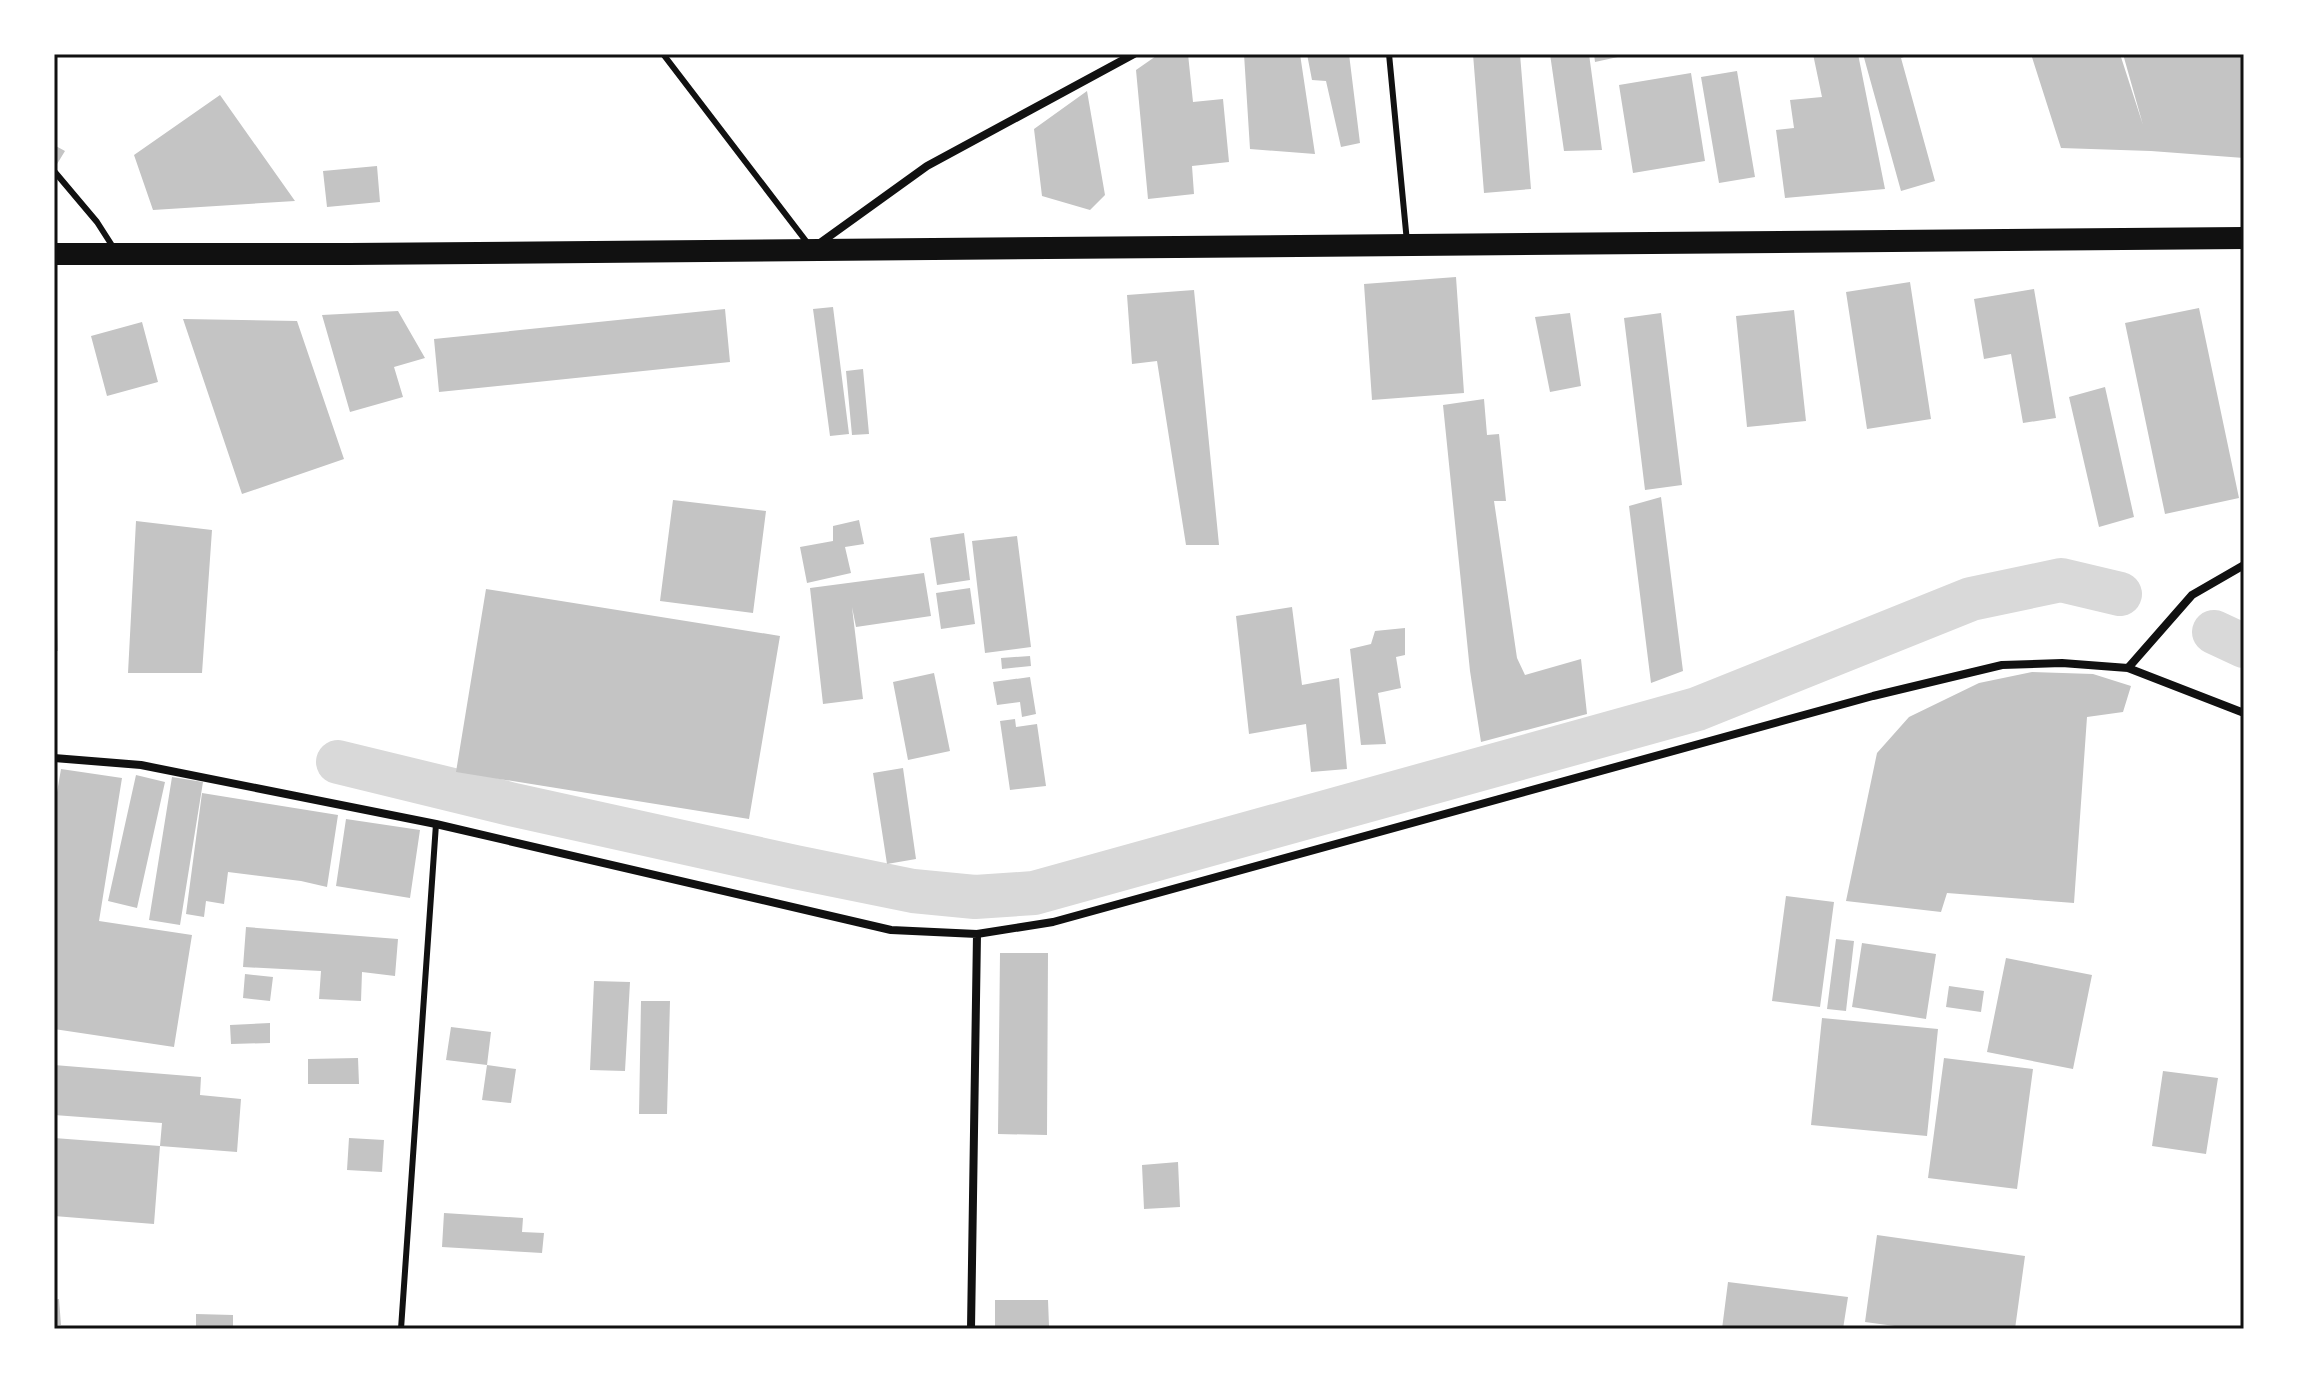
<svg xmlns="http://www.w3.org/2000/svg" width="2298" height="1383" font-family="'Sofia Sans Condensed',sans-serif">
<rect width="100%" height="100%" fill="#fff"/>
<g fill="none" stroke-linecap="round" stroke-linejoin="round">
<path stroke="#d9d9d9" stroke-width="44" d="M2214,632L2244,646
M338,762L510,804L795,867L913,891L975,897L1034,893L1697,709L1971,599L2061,580L2120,594"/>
</g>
<path fill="#c4c4c4" d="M1159,54H1188L1193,102L1223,99L1229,162L1192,166L1194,194L1148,199L1136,70Z
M1244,54H1300L1315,154L1250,149Z
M1307,54H1349L1360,143L1341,147L1326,81L1312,80Z
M1473,54H1520L1531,189L1484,193Z
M1550,54H1589L1602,150L1564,151Z
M1594,54H1626L1627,55L1595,62Z
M1813,54H1858L1885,189L1785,198L1776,130L1794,128L1790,100L1822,97Z
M1863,54H1913L1901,58L1935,181L1901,191Z
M2031,54H2120L2143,125L2123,54H2244V158L2151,151L2061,148Z
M1737,71L1755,177L1719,183L1701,77Z
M1691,73L1705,161L1633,173L1619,85Z
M1087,91L1105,195L1090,210L1042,196L1034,129Z
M220,95L295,201L153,210L134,155Z
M54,145L65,151L54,169Z
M377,166L380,202L327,207L323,171Z
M1456,277L1464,393L1372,400L1364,284Z
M1910,282L1931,419L1867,429L1846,292Z
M2034,289L2056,418L2023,423L2011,354L1984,359L1974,299Z
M1194,290L1219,545H1186L1157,361L1132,364L1127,295Z
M833,307L849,434L830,436L813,309Z
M2199,308L2239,498L2165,514L2125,323Z
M725,309L730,362L439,392L434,339Z
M1794,310L1806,421L1747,427L1736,316Z
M398,311L425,358L394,367L403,397L350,412L322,315Z
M1570,313L1581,386L1550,392L1535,317Z
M1661,313L1682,485L1645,490L1624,318Z
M183,319L297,321L344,459L242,494Z
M142,322L158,382L107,396L91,336Z
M863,369L869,434L852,435L846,371Z
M2105,387L2134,517L2099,527L2069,397Z
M1484,399L1487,435L1499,434L1506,501H1494L1517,658L1525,675L1581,659L1587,714L1481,742L1470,671L1443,405Z
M1661,497L1683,671L1651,683L1629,506Z
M673,500L766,511L753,613L660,601Z
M859,520L864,544L845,547L851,573L807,583L800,547L833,541V526Z
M136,521L212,530L202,673H128Z
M964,533L970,580L937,585L930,538Z
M1017,536L1031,647L985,653L972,541Z
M924,573L931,616L856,627L852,607L863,699L823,704L810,588Z
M970,588L975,624L941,629L936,593Z
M486,589L780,636L749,819L456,772Z
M1292,607L1302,685L1339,678L1347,769L1311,772L1306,724L1249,734L1236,616Z
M57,615L58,651H54V616Z
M1405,628V655L1396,657L1401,688L1378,693L1386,744L1361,745L1350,649L1371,644L1375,631Z
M1030,656L1031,666L1002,669L1001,658Z
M2032,672L2093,674L2131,686L2123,712L2087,717L2074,903L1947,893L1941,912L1846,901L1877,753L1909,717L1979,683Z
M934,673L950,751L908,760L893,682Z
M1030,677L1036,714L1022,717L1020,702L997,705L993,682Z
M1015,719L1016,727L1037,724L1046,786L1010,790L1000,721Z
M903,768L916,859L887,864L873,773Z
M61,769L122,778L99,921L192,935L174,1047L54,1029V810Z
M136,775L165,782L137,908L108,901Z
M172,777L203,782L180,925L149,920Z
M202,793L338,815L327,887L301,881L228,872L224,904L206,901L204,917L186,914Z
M346,819L420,830L410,898L336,886Z
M1786,896L1834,902L1820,1007L1772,1001Z
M246,927L398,939L395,976L362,972L361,1001L319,999L321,971L243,967Z
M1836,939L1854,941L1846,1011L1827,1009Z
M1862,943L1936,954L1926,1019L1852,1007Z
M1000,953H1048L1047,1135L998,1134Z
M2006,958L2092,975L2073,1069L1987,1052Z
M245,974L273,977L270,1001L243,998Z
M594,981L630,982L625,1071L590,1070Z
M1949,986L1984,991L1981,1012L1946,1007Z
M641,1001H670L667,1114H639Z
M1822,1018L1938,1029L1927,1136L1811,1125Z
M270,1023V1043L231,1044L230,1025Z
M451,1027L491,1032L487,1065L446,1060Z
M358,1058L359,1084H308V1059Z
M1944,1058L2033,1069L2017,1189L1928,1178Z
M54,1065L201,1077L200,1095L241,1099L237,1152L160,1146L162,1123L54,1115Z
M487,1065L516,1069L511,1103L482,1100Z
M2163,1071L2218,1078L2206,1154L2152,1146Z
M54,1138L160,1146L154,1224L54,1216Z
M349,1138L384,1140L382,1172L347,1170Z
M1178,1162L1180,1207L1144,1209L1142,1165Z
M444,1213L523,1218L522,1232L544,1233L542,1253L442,1247Z
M1877,1235L2025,1256L2015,1329H1917L1865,1322Z
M1728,1282L1848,1297L1843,1329H1722Z
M59,1299L61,1325H54V1300Z
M995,1300H1048L1049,1326L995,1327Z
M196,1314L233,1315V1329H196Z"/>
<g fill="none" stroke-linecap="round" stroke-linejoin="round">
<path stroke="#111" stroke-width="6" d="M663,54L809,245
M1389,54L1407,242
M54,171L97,222L113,247
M401,1329L436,824"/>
<path stroke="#111" stroke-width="8" d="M820,243L927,166L1134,54
M2128,668L2192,595L2244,565
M54,758L141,765L436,824L891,930L977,934L1053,922L1873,696L2002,665L2062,663L2128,668L2244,713
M971,1329L977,934"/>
<path stroke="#111" stroke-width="22" d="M54,254H349L2244,238"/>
</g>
<rect width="2298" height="1383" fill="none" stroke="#ffffff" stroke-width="112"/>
<rect x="56" y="56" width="2186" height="1271" fill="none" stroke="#111" stroke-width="3"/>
</svg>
